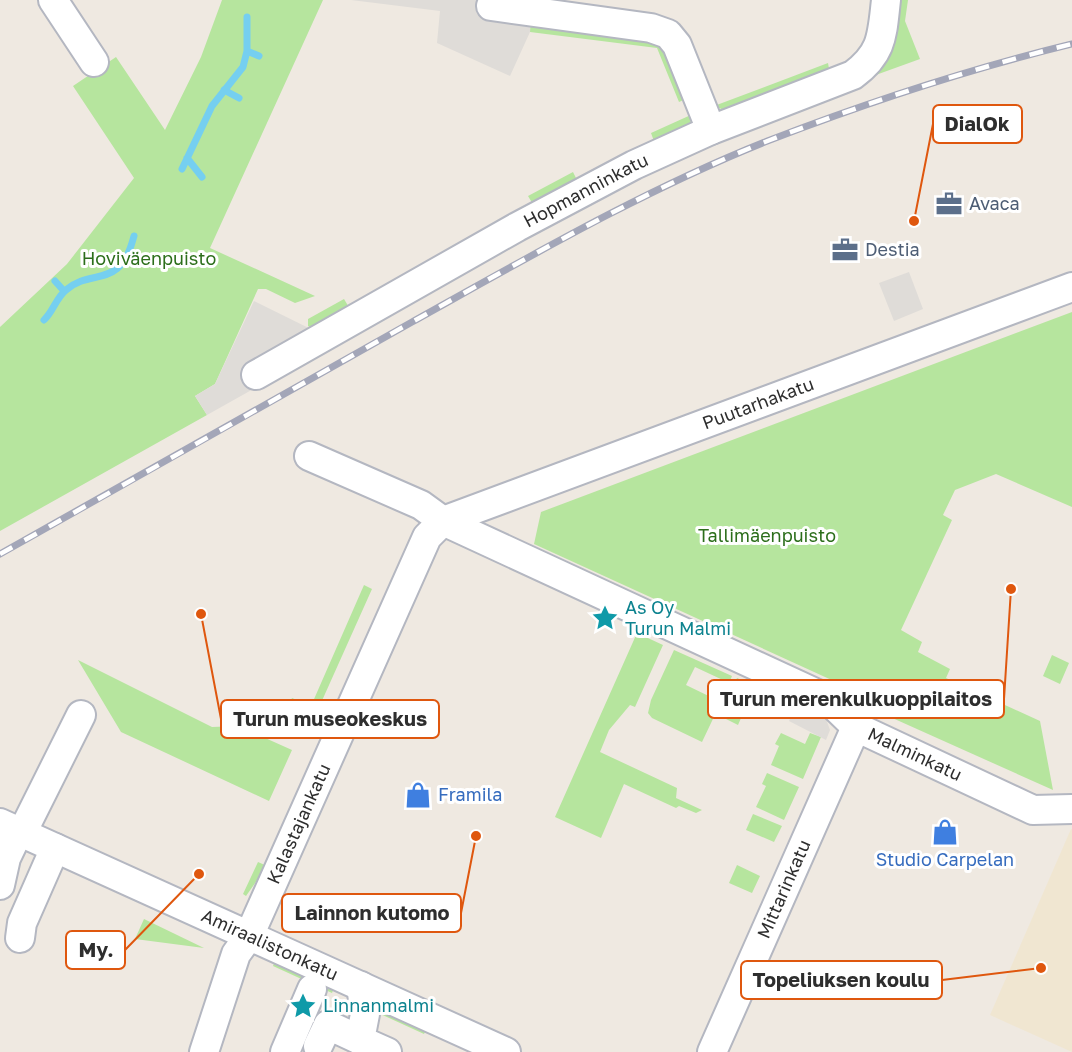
<svg xmlns="http://www.w3.org/2000/svg" width="1072" height="1052" font-family="'Golos Text',sans-serif">
<rect width="100%" height="100%" fill="#efe9e1"/>
<path fill="#f0e6d1" d="M1071,829H1072V1052L990,1015Z"/>
<path fill="#b6e59e" d="M222,0H323L210,248L315,296L295,303L266,289H258L215,384L195,396L207,415L0,531V327L67,264L134,178L73,86L116,57L165,130L201,57Z
M895,0H908L905,21L920,59L873,76Z
M530,23L650,37L664,45L688,98L679,102L657,48L530,32Z
M828,63L830,74L724,110L714,106Z
M693,114L689,127L655,144L651,133Z
M573,172L578,182L534,206L528,196Z
M344,299L350,309L314,329L308,326V319Z
M1072,312V507L996,474L955,490L943,515L952,520L901,630L922,642L918,652L950,669L946,678L1040,721L1053,790L879,712L836,682L534,544L541,512Z
M364,585L372,589L312,723L305,719L298,736L281,727L280,722L292,698L311,706Z
M637,633L663,645L635,707L630,705L609,730L600,752L677,788L676,798L702,810L696,813L679,806L676,808L624,784L601,838L555,817Z
M674,650L732,676L724,695L720,692L725,681L695,667L686,685L721,702L702,742L652,718L648,713L651,700Z
M1052,655L1069,663L1060,684L1043,676Z
M78,660L212,727L238,726L292,750L269,801L121,732Z
M737,678L755,686L738,725L720,716Z
M781,733L805,744L810,733L821,737L803,779L771,765L779,746L775,744Z
M767,773L799,787L784,820L756,807L766,786L762,784Z
M753,814L782,826L774,842L746,830Z
M258,862L267,866L246,896L243,894Z
M737,865L760,876L752,893L729,883Z
M144,919L204,948L135,939Z
M276,958L334,988L332,993L273,966Z
M377,1009L426,1030L424,1034L376,1012Z"/>
<path fill="#dfdcd8" d="M351,0H533L530,32L510,76L437,43L440,11Z
M909,272L923,309L894,321L879,283Z
M254,301L337,342L207,415L195,396L215,384Z
M798,703L826,719L830,730L826,740L789,721Z"/>
<g fill="none" stroke-linecap="round" stroke-linejoin="round">
<path stroke="#75cff0" stroke-width="7" d="M247,51L259,56
M224,90L239,98
M187,158L202,177
M182,169L212,106L243,67L247,51V17
M55,281L64,291
M44,320C53,312 56,298 66,290C93,267 120,291 134,236"/>
<g stroke="#b4b7c1" stroke-width="32">
<g id="minor">
<path d="M53,0L94,62"/>
<path d="M491,6L651,28L668,34L677,45L711,130"/>
<path id="s1" d="M256,375L517,227L634,165L711,130L853,75C883,53 882,35 886,0"/>
<path id="s2" d="M309,456L421,505L443,521L826,698L856,727L1033,810L1072,809"/>
<path id="s3" d="M0,823L506,1052"/>
<path d="M22,833L81,715"/>
<path d="M0,885L6,858L19,831"/>
<path d="M20,938L22,923L55,848"/>
<path d="M361,986L365,1014L360,1040L387,1052"/>
<path d="M318,1046L328,1025L360,1040"/>
<path id="s4" d="M204,1052L236,954L249,936L427,537L443,521L1072,287"/>
<path d="M285,1052L312,989"/>
<path id="s5" d="M712,1052L856,727"/>
</g>
</g>
<use href="#minor" stroke="#fff" stroke-width="28"/>
<g stroke="#a3a6b8" stroke-width="7">
<path id="rail" d="M0,554C138,477 275,399 412,322C529,257 646,189 770,140C869,102 969,69 1072,44"/>
</g>
<use href="#rail" stroke="#fff" stroke-width="4.5" stroke-dasharray="14" stroke-linecap="butt"/>
</g>
<defs>
<g id="office-bare" transform="scale(2.07)"><path d="M-6-3h4V-5.5h4V-3h4V5H-6ZM-1-4.5V-3h2v-1.5ZM-6 0V1H6V0Z" fill="#5c6f8a" stroke="#fff" stroke-width="2.5" paint-order="stroke"/></g>
<g id="sight-bare" transform="scale(2.07)"><path d="M0-6L1.8-2.2L6-1.7L2.9 1.2L3.7 5.4L0 3.3L-3.7 5.4L-2.9 1.2L-6-1.7L-1.8-2.2Z" fill="#0f9aa8" stroke="#fff" stroke-width="2.5" paint-order="stroke"/></g>
<g id="shop-bare" transform="scale(2.07)"><path d="M-5-2.5h2.3a2.7 3.5 0 0 1 5.4 0H5L5.5 6h-11ZM-1.5-2.5h3a1.5 2.3 0 0 0-3 0Z" fill="#3f7fe0" stroke="#fff" stroke-width="2.5" paint-order="stroke"/></g>
</defs>
<g fill-rule="evenodd">
<use href="#office-bare" x="949" y="204"/>
<use href="#office-bare" x="845" y="250"/>
<use href="#sight-bare" x="605" y="618"/>
<use href="#shop-bare" x="418" y="795"/>
<use href="#shop-bare" x="945" y="832"/>
<use href="#sight-bare" x="303" y="1006"/>
</g>
<g text-anchor="middle" stroke-width="6" stroke-linejoin="round" paint-order="stroke">
<g font-size="18" fill="#2e2e2e" stroke="#fff">
<text dy="6" stroke="none"><textPath href="#s1" startOffset="378">Hopmanninkatu</textPath></text>
<text dy="6" stroke="none"><textPath href="#s4" startOffset="921">Puutarhakatu</textPath></text>
<text dy="6" stroke="none"><textPath href="#s2" startOffset="678">Malminkatu</textPath></text>
<text dy="6" stroke="none"><textPath href="#s4" startOffset="248">Kalastajankatu</textPath></text>
<text dy="6" stroke="none"><textPath href="#s5" startOffset="178">Mittarinkatu</textPath></text>
<text dy="6" stroke="none"><textPath href="#s3" startOffset="296">Amiraalistonkatu</textPath></text>
</g>
<g font-size="18" fill="#4e5e75" stroke="#fff" text-anchor="start">
<text x="969" y="210">Avaca</text>
<text x="865" y="256">Destia</text>
</g>
<g font-size="18" fill="#2c6e1b" stroke="#fff">
<text x="149" y="265">Hoviväenpuisto</text>
<text x="767" y="542">Tallimäenpuisto</text>
</g>
<g font-size="18" fill="#0d838f" stroke="#fff" text-anchor="start">
<text x="625" y="614">As Oy<tspan x="625" dy="21">Turun Malmi</tspan></text>
<text x="323" y="1012">Linnanmalmi</text>
</g>
<g font-size="18" fill="#366cbe" stroke="#fff" text-anchor="start">
<text x="438" y="801">Framila</text>
<text x="945" y="866" text-anchor="middle">Studio Carpelan</text>
</g>
</g>
<path fill="none" stroke="#df570e" stroke-width="2" d="M914 221L933 124M1011 589L1004 699M201 614L221 719M476 836L461 913M199 874L125 950M1041 968L942 980"/>
<g fill="#df570e" stroke="#fff" stroke-width="2">
<circle cx="914" cy="221" r="6"/>
<circle cx="1011" cy="589" r="6"/>
<circle cx="201" cy="614" r="6"/>
<circle cx="476" cy="836" r="6"/>
<circle cx="199" cy="874" r="6"/>
<circle cx="1041" cy="968" r="6"/>
</g>
<g fill="#fff" stroke="#df570e" stroke-width="2">
<rect x="933" y="105" width="89" height="38" rx="6"/>
<rect x="708" y="680" width="296" height="38" rx="6"/>
<rect x="221" y="700" width="218" height="38" rx="6"/>
<rect x="282" y="894" width="179" height="38" rx="6"/>
<rect x="66" y="931" width="59" height="38" rx="6"/>
<rect x="741" y="961" width="201" height="38" rx="6"/>
</g>
<g font-size="20" text-anchor="middle" font-weight="bold" fill="#2e2e2e">
<text x="977" y="131">DialOk</text>
<text x="856" y="706">Turun merenkulkuoppilaitos</text>
<text x="330" y="726">Turun museokeskus</text>
<text x="372" y="920">Lainnon kutomo</text>
<text x="96" y="957">My.</text>
<text x="841" y="987">Topeliuksen koulu</text>
</g>
</svg>
